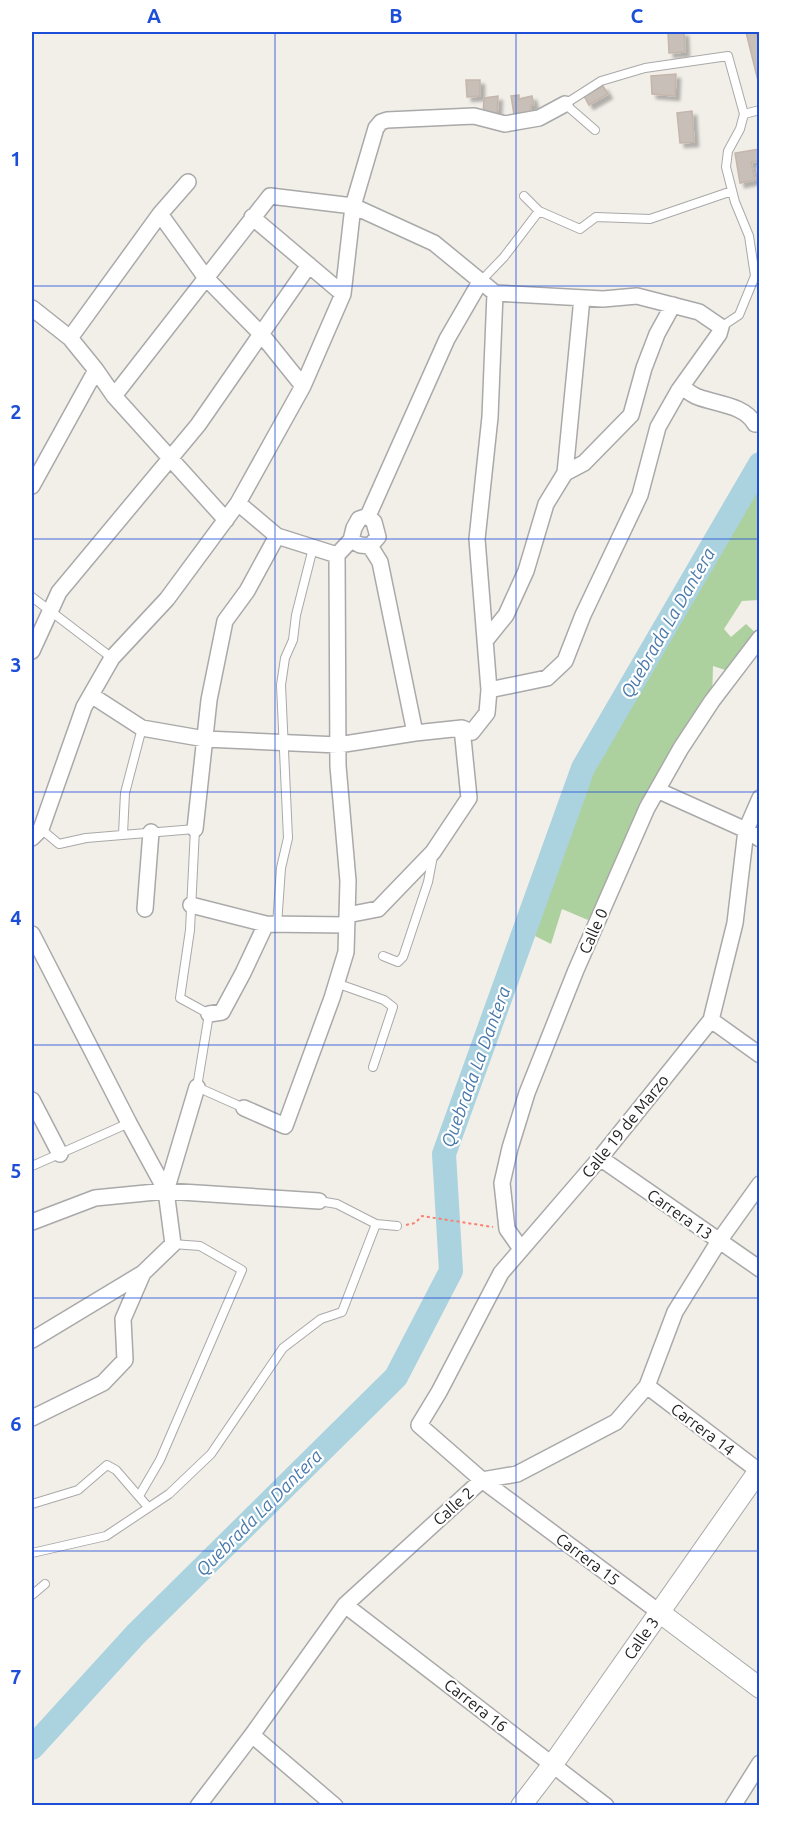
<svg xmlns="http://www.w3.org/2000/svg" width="791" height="1837" font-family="Ubuntu,sans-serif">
<defs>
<filter id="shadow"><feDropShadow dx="4.5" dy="4.5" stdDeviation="1.5" flood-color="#0004"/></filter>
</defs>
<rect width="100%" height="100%" fill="#f2efe9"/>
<path fill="#add19e" d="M759,464V600L742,601L724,629L731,637L746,624L759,636L734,673L713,666L712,701L588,920L562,909L551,944L535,936L583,768Z"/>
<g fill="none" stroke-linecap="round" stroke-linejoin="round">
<path stroke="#aad3df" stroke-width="24" d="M32,1748L136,1634L396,1377L451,1271L444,1154L583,768L760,464"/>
</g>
<path fill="#c7bfb8" stroke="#c4b6ab" stroke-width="1.5" filter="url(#shadow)" d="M668,32H684L685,52L669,53Z
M746,32L756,33L760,49V89Z
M676,74L675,96L652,94L651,76Z
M466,80H480V96L467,97Z
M603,86L608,94L589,105L584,96Z
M519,95V99L532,96L534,105H531V113L514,115L511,96Z
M498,96L497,117L483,115L484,98Z
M692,111L694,142L680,143L677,113Z
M760,149V161L751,162L755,180L740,183L735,153Z"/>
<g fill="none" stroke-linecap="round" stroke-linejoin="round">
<g stroke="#a9a9a9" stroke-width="10">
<path id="service" d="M744,114L760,110
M595,130L565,104L601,81L645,68L728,56L744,114L740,129L728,151L726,167L735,202L749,236L755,276L739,315L721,327
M524,196L539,211L580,229L596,217L650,219L732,191
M480,282L504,257L539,211
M32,597L112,658
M41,829L59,844L86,838L195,829L190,930L180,998L209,1014L197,1087L244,1108
M123,834L125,793L142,728
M277,925L281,868L288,838L281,685L285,658L293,640L296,615L313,548
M383,956L398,962L403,957L428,882L433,856
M336,983L384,1000L393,1007L373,1067
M32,1166L129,1123
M319,1201L337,1204L376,1224
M139,1496L160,1460L242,1270L200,1246L173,1244
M32,1504L78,1490L107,1465L116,1470L148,1507
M32,1553L106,1536L169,1494L211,1454L283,1348L321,1319L342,1312L376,1224L397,1226
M32,1595L45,1584"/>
</g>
<g stroke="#a9a9a9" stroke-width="18">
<path id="minor" d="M160,214L206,278L262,335L303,386
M252,217L343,294
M32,308L70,338L96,370L114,396L226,520
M70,338L160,214L188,182
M681,387C687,390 692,395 698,397C716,404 745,405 755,424
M114,396L270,196L353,206L434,243L495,293L603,299L637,296L699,312L721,327L719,334L679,390L658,427L640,495L583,615L565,661L547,678L489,690
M565,473L584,463L631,415L644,368L657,334L673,305
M32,486L96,370
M238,503L277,536L337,555
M368,516L374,522L378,537L370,546
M351,540L354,528L359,519L368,516L447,339L480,282
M485,641L506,615L526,571L546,504L565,473L582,298
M32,651L59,592L198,425L309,265
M91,695L142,728L205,739L338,745L415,733
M462,728L472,732L487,713L489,690L477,539L490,417L495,293
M657,790L746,830L760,839
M195,829L209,700L225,621L247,591L277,536
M32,838L41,829L84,707L112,658L167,599L238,503L303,386L343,294L353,206L376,128L381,122L387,120L474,116L505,124L539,118L565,104
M191,905L266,924L347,925
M145,909L151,832
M347,915L378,909L433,852L469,798L462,728L415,733L380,562L370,546
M32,934L129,1123L166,1191L95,1198L32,1222
M209,1014L222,1012L243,973L266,924
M711,1020L760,1055
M32,1100L60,1154
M244,1108L285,1126L332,998L346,952L348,881L338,766L337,555L351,540L360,545L370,546
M600,1158L760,1269
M166,1191L319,1201
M521,1249L507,1229L502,1183L510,1148L527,1093L576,970L647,808L681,748L712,701L760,638
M32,1340L143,1273L173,1244L166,1191L197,1087
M647,1386L760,1472
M32,1418L103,1383L125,1360L123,1319L143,1273
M345,1605L606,1806
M659,1612L482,1480L419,1425L439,1392L501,1273L600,1158L711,1020L735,923L746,830L760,798
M252,1735L335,1806
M198,1806L252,1735L345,1605L482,1480L517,1474L616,1422L647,1386L675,1312L719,1241L760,1184
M733,1806L760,1763"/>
</g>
<g stroke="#a9a9a9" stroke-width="22">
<path id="tertiary" d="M659,1612L760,1688
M521,1806L553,1764L760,1469"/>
</g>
<path stroke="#fa8072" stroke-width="2" stroke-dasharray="3 3" stroke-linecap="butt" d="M406,1225L415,1223L422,1216L493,1227"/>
<use href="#service" stroke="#fff" stroke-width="8"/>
<use href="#minor" stroke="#fff" stroke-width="15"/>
<use href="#tertiary" stroke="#fff" stroke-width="20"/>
</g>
<path fill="none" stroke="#1d4ed8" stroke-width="1.5" stroke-opacity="0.55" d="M275,32V1806M516,32V1806M32,286H760M32,539H760M32,792H760M32,1045H760M32,1298H760M32,1551H760"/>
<g text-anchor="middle" stroke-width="4.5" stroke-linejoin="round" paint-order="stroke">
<g font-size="16" fill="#222" stroke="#fff">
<text transform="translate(593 931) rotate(-66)" y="6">Calle 0</text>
<text transform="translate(625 1126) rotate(-51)" y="6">Calle 19 de Marzo</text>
<text transform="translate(680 1214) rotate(35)" y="6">Carrera 13</text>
<text transform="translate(703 1429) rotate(37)" y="6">Carrera 14</text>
<text transform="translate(453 1506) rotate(-42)" y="6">Calle 2</text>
<text transform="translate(588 1559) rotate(37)" y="6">Carrera 15</text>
<text transform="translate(641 1638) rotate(-55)" y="6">Calle 3</text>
<text transform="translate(476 1705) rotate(38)" y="6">Carrera 16</text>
</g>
<g font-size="18" font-style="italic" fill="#4a7aab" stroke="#fff">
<text transform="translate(668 623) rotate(-60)" y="6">Quebrada La Dantera</text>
<text transform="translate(476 1067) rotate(-70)" y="6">Quebrada La Dantera</text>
<text transform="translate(259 1513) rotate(-45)" y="6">Quebrada La Dantera</text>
</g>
</g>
<rect width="791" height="1837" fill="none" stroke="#ffffff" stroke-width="66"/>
<rect x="33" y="33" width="725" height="1771" fill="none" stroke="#1d4ed8" stroke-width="2"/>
<g font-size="20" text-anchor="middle" font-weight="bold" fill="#1d4ed8">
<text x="154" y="23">A</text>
<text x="396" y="23">B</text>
<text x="637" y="23">C</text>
<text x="16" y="166">1</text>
<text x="16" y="419">2</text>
<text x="16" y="672">3</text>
<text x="16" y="925">4</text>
<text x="16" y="1178">5</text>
<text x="16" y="1431">6</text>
<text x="16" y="1684">7</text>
</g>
</svg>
